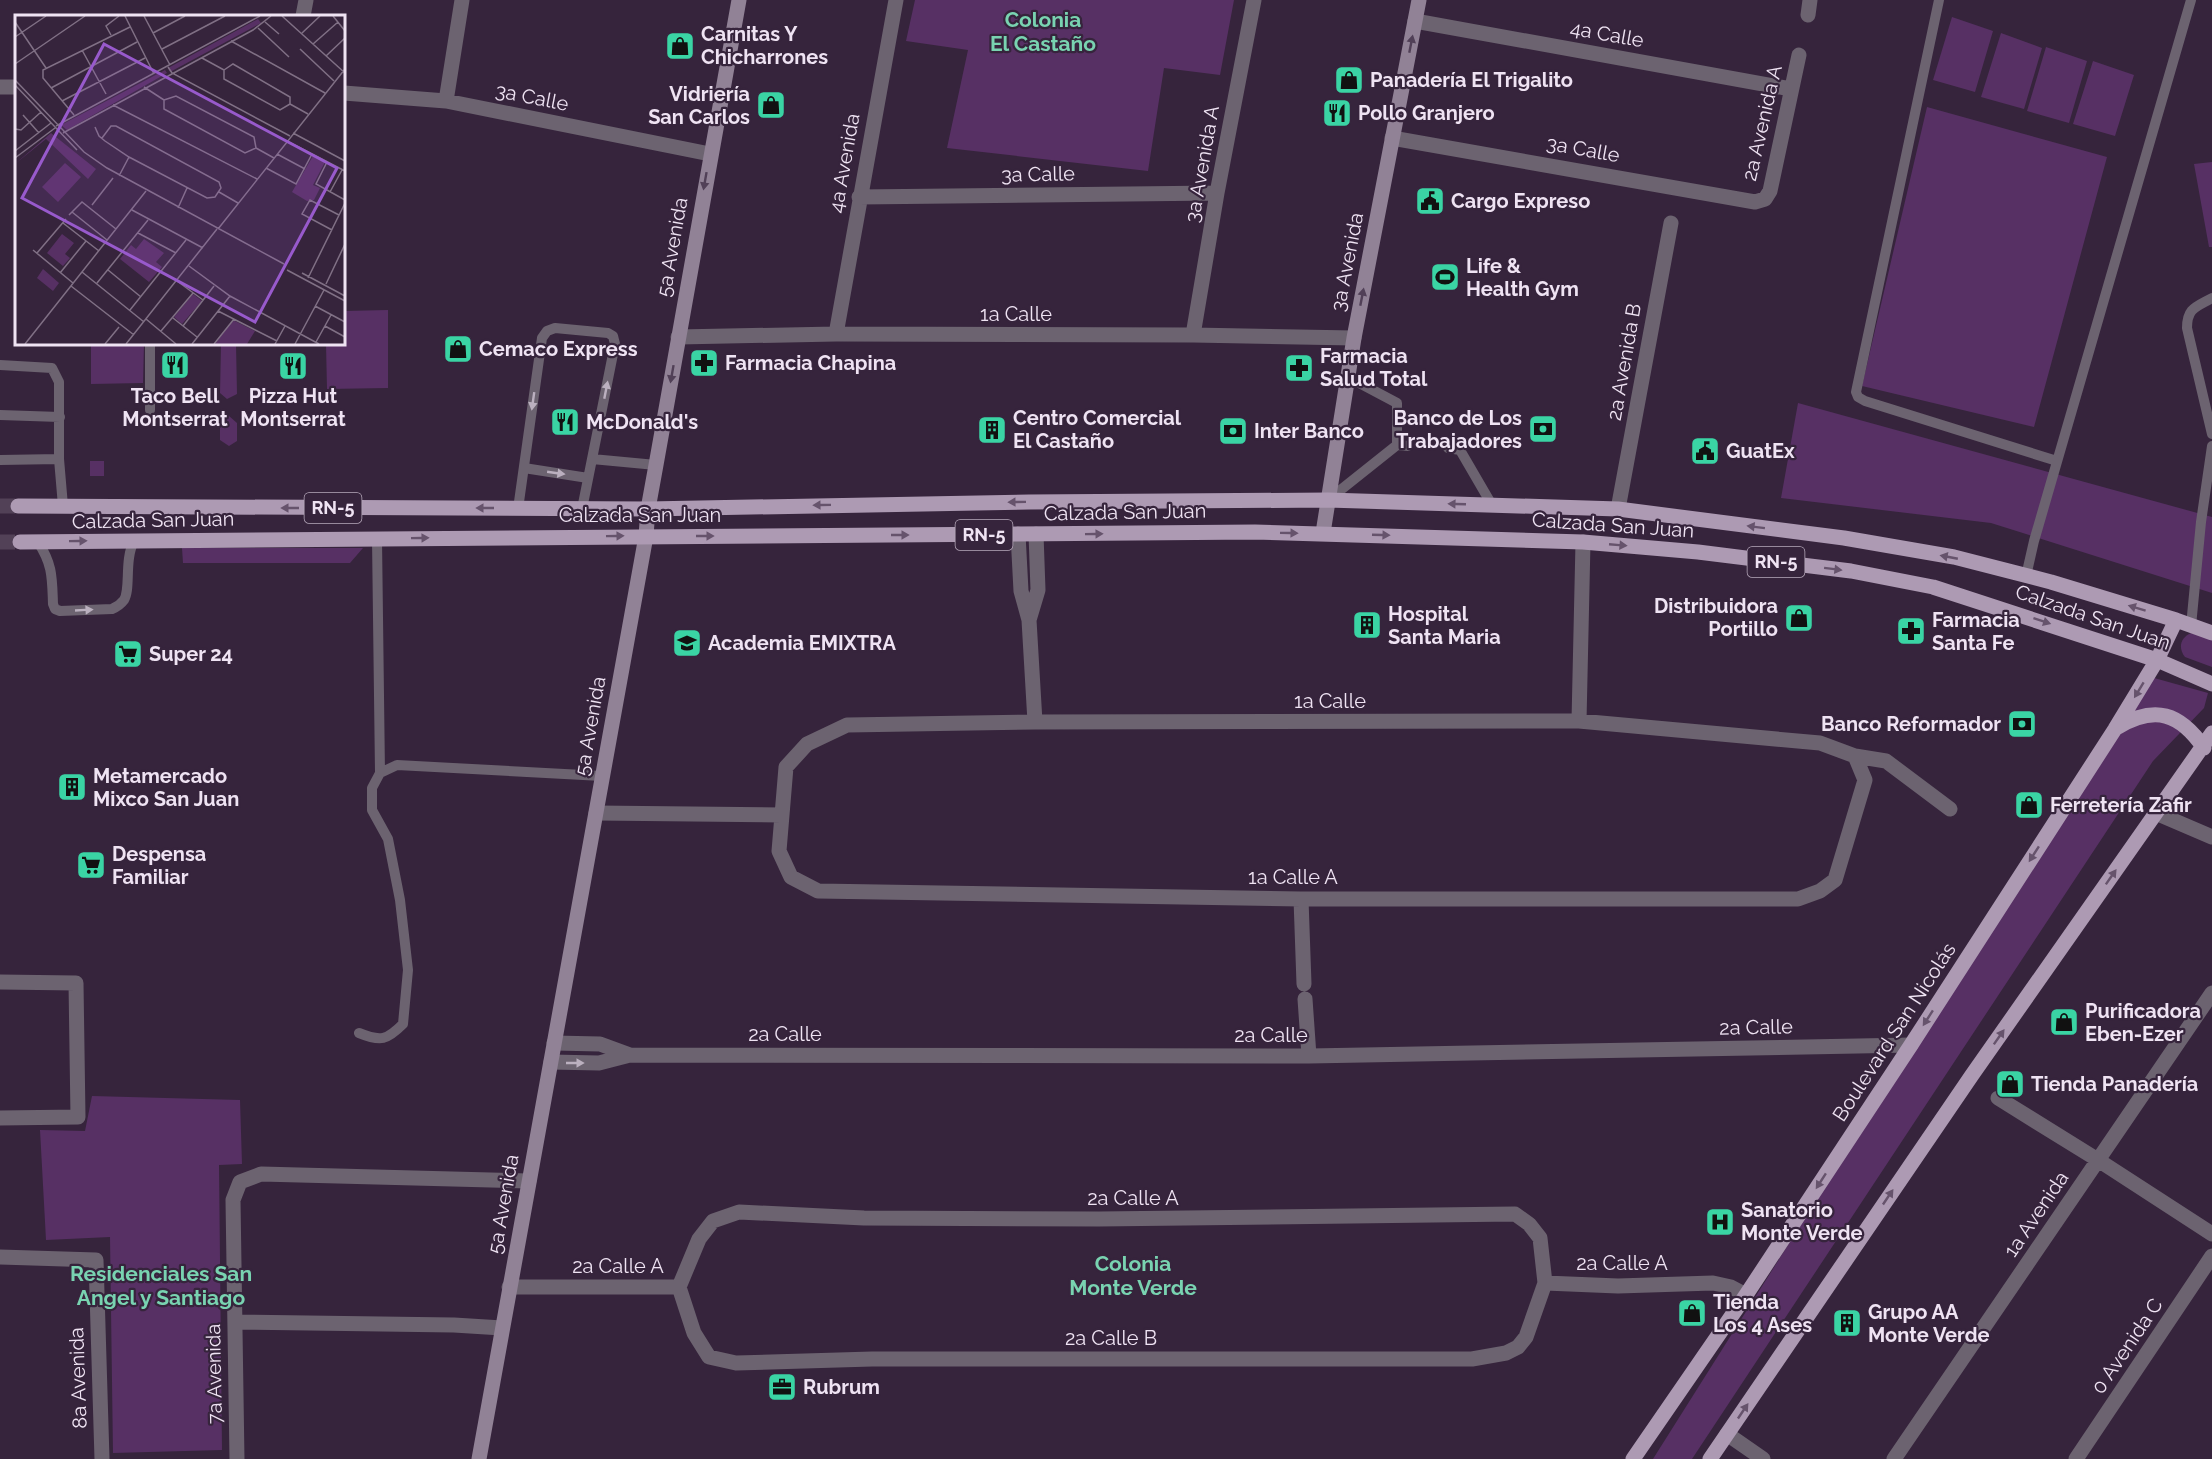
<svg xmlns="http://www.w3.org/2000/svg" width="2212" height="1459" font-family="Raleway,sans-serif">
<rect width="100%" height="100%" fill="#36243c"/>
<path fill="#573064" d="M915,0H1234L1220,75L1164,68L1148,171L947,148L968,50L906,41Z
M1952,17L1993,31L1975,92L1933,80Z
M2001,33L2042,48L2024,109L1981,97Z
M2046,47L2087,61L2069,123L2027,111Z
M2093,61L2134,75L2115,136L2073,124Z
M1927,107L2107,157L2034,427L1862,386Z
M2212,162V247H2209L2194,164Z
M388,310V388L327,389L326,344H344V311Z
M91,344H144L143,383L91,384Z
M221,344H236L237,394L227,399L220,393Z
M1798,403L2212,517V593L1991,523L1781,498Z
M229,416L237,423V441L229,446L220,440V422Z
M90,461H104V476H90Z
M182,548H363L350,563H183Z
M2191,633L2212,639V667L2185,657C2178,648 2180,638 2191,633Z
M2147,676L2208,693L2204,708L2153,761L1692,1459H1653Z
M92,1096L240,1100L242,1164L219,1165L222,1450L113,1453L110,1237L46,1240L40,1130L85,1131Z"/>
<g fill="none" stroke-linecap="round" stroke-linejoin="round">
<path stroke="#524157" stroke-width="15" stroke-dasharray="15 8" stroke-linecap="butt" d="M0,506H18
M0,542H20"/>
<path stroke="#6c6370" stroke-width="10" d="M1939,0L1856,392L1858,397L1865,401L2057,461
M2212,298C2196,307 2187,308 2187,328L2212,434
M150,344V410
M0,365L52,368L59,382V459L63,506
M1348,377L1397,403V445
M0,415L60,417
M1448,448L1460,450L1492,505
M592,459L656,465
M0,460L59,459
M524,468L588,478
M1328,500L1397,445L1408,446
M518,509L542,338L547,331L555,328L608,333L613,336L615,344L582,509
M377,539L380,773
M38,542C53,565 52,578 53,604L55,609L60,611L112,609C117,607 121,604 124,600C131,589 124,560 134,541
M2026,576L2034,541L2191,0
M2191,626L2201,522L2212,446
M359,1033C381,1042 387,1040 403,1024L408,970L400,900L388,839L372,810V788L380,773L397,765L602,776"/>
<path stroke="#6c6370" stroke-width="15" d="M1808,15L1810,0
M303,16L306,0
M1415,21L1791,89
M0,87H16
M344,93L446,101L710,154
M446,101L462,0
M1392,138L1755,202L1765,199L1770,191L1799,55
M859,197L1217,193
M836,334L896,0
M1193,335L1217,193L1254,0
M678,337L836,334L1193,335L1354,338
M1618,509L1671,223
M1018,534L1021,591L1029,620L1035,722
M1029,620L1038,590L1036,534
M1579,721L1583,542
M1855,756L1865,780L1835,880L1820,891L1798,899H1301L818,891L791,877L779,851L786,767L807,744L847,725L1035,722L1579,721L1820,743L1855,756L1886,761L1950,809
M596,813L782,815
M2156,813L2212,837
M1301,899L1304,984
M0,982L76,983L78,1117L0,1118
M1305,999L1309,1056
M554,1043L600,1044L630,1055
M551,1062L599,1063L630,1055L1309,1056L1911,1045
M1998,1098L2098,1160L2212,1234
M739,1212L864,1218L1099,1219L1515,1214L1529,1224L1540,1238L1545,1283L1526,1337L1518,1347L1506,1353L1472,1359H872L736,1363L709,1357L694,1333L679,1287L699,1239L713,1221Z
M0,1257L96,1260L102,1459
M1545,1283L1618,1286L1713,1283L1731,1287L1746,1295
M509,1287H679
M235,1322L454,1325L502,1328
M1727,1434L1763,1459
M237,1459L233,1200L240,1182L261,1174L529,1181
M1894,1459L2212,993
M2076,1459L2212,1256"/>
<path stroke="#918296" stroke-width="15" d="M1323,533L1354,338L1419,0
M479,1459L646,536L648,509L656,465L739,0"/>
<path stroke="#ad9ab3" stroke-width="15" d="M18,506L648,509L1029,502L1328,500L1618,509L1844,538L1954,557L2051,582L2176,620L2212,633
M20,542L1255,532L1583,542L1698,552L1851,571L1933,587L2157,660L2212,684
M2118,727C2155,705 2180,713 2204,748
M1633,1459L1746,1295L1911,1045L2115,729L2157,660L2176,620
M1710,1459L1972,1075L2212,733"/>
</g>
<defs><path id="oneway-solid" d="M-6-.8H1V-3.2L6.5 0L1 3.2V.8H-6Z" transform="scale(1.5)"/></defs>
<g fill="#514057">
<use href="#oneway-solid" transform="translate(1411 44) rotate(-79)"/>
<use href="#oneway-solid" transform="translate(705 181) rotate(100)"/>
<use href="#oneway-solid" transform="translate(1362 297) rotate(-79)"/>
<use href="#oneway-solid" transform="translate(672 374) rotate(100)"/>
</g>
<g fill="#bbb0bf">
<use href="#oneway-solid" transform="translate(606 390) rotate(-79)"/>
<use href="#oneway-solid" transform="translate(533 401) rotate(98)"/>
<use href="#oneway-solid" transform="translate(556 473) rotate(8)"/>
<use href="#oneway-solid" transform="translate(84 610) rotate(-3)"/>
<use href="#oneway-solid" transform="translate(575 1063)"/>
</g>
<g fill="#66536c">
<use href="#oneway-solid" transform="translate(1017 502) rotate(179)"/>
<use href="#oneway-solid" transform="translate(1457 504) rotate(-178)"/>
<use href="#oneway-solid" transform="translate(822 505) rotate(179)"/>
<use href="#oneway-solid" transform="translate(290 508) rotate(-180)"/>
<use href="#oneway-solid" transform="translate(485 508) rotate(-180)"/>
<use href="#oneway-solid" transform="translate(1756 527) rotate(-173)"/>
<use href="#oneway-solid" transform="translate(1289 533) rotate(1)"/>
<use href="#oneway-solid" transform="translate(1094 534) rotate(-1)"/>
<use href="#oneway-solid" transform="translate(900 535)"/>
<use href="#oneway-solid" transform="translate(1381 535) rotate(2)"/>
<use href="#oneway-solid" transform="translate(615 536) rotate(-1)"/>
<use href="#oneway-solid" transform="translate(705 536)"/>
<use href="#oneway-solid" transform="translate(420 538) rotate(-1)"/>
<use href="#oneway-solid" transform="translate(78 541) rotate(-1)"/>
<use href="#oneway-solid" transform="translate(1618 545) rotate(5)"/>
<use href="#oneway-solid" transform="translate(1949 557) rotate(-169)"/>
<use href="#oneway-solid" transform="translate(1833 569) rotate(7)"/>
<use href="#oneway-solid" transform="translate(2137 608) rotate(-163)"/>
<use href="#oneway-solid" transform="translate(2042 621) rotate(18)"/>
<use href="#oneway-solid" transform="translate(2139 690) rotate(121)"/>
<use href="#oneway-solid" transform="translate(2034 854) rotate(123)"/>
<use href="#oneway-solid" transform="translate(2111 877) rotate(-55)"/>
<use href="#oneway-solid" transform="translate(1928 1018) rotate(123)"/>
<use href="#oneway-solid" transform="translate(1999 1037) rotate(-55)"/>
<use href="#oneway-solid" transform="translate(1821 1181) rotate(123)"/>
<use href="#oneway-solid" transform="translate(1888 1197) rotate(-56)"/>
<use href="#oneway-solid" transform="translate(1743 1411) rotate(-56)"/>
</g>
<defs>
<g id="shop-square" transform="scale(1.5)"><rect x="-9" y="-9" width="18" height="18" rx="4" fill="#3ad4a4" stroke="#36243c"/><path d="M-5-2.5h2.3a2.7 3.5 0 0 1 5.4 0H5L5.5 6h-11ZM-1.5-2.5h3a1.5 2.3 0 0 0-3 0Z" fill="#111"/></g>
<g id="restaurant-square" transform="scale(1.5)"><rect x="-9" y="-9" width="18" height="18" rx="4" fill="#3ad4a4" stroke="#36243c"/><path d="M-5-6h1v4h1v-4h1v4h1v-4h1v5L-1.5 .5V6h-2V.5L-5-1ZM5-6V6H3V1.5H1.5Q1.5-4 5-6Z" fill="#111"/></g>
<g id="civic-square" transform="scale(1.5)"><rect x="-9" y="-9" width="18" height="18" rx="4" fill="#3ad4a4" stroke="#36243c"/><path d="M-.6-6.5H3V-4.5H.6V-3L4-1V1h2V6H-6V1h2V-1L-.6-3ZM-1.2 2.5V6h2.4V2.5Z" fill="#111"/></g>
<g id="stadium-square" transform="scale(1.5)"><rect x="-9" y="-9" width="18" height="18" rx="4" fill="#3ad4a4" stroke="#36243c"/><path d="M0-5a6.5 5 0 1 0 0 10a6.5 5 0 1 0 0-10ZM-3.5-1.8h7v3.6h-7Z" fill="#111"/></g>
<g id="pharmacy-square" transform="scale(1.5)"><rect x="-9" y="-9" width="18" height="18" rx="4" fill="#3ad4a4" stroke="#36243c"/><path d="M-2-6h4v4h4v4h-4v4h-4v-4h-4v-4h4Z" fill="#111"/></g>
<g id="bank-square" transform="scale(1.5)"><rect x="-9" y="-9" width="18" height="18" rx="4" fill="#3ad4a4" stroke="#36243c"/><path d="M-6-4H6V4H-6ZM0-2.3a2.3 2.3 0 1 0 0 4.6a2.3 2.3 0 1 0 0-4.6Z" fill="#111"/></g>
<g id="building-square" transform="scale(1.5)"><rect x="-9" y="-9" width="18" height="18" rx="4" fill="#3ad4a4" stroke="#36243c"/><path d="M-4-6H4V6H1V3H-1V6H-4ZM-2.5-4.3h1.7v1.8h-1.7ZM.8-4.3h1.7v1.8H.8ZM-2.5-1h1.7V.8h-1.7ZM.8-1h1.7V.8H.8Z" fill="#111"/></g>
<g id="school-square" transform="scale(1.5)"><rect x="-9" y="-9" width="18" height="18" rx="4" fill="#3ad4a4" stroke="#36243c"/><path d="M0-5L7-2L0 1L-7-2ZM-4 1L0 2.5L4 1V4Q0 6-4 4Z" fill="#111"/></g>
<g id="supermarket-square" transform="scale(1.5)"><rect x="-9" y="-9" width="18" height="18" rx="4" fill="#3ad4a4" stroke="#36243c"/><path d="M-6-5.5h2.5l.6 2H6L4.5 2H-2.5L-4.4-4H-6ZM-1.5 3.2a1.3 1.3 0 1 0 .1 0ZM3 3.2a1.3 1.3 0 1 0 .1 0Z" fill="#111"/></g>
<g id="hospital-square" transform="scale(1.5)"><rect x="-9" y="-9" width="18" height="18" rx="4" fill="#3ad4a4" stroke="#36243c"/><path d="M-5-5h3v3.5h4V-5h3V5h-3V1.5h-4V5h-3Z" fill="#111"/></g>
<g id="office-square" transform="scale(1.5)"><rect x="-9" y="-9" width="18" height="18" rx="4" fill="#3ad4a4" stroke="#36243c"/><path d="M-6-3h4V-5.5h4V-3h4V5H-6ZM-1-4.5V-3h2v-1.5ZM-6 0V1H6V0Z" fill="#111"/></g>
</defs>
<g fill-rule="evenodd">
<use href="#shop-square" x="680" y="46"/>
<use href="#shop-square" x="1349" y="80"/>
<use href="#shop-square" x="771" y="105"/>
<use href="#restaurant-square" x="1337" y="113"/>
<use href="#civic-square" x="1430" y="201"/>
<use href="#stadium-square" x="1445" y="277"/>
<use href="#shop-square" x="458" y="349"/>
<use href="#pharmacy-square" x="704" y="363"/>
<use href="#restaurant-square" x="175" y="365"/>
<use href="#restaurant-square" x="293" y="366"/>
<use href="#pharmacy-square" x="1299" y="368"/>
<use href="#restaurant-square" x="565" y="422"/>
<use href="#bank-square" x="1543" y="429"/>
<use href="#building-square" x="992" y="430"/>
<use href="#bank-square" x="1233" y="431"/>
<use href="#civic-square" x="1705" y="451"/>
<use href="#shop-square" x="1799" y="618"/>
<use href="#building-square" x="1367" y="625"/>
<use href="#pharmacy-square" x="1911" y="631"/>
<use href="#school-square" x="687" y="643"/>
<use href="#supermarket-square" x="128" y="654"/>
<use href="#bank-square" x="2022" y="724"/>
<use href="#building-square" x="72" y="787"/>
<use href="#shop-square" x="2029" y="805"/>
<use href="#supermarket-square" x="91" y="865"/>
<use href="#shop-square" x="2064" y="1022"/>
<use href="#shop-square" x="2010" y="1084"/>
<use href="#hospital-square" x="1720" y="1222"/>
<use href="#shop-square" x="1692" y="1313"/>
<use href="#building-square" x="1847" y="1323"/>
<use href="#office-square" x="782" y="1387"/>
</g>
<g text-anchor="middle" stroke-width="4.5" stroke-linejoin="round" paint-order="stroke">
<g fill="#36243c" stroke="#b8aabc" stroke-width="1.5">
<rect x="304.5" y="493" width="57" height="30" rx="4.5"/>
<rect x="955.5" y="520" width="57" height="30" rx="4.5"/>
<rect x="1747.5" y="547" width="57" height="30" rx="4.5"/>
</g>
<g font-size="18" font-weight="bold" fill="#efe3f3">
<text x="333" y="514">RN-5</text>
<text x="984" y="541">RN-5</text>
<text x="1776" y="568">RN-5</text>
</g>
<g font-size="20" font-weight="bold" fill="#efe3f3" stroke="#36243c" text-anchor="start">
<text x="701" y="41">Carnitas Y<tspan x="701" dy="23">Chicharrones</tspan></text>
<text x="1370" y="87">Panadería El Trigalito</text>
<text x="750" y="101" text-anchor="end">Vidriería<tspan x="750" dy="23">San Carlos</tspan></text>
<text x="1358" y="120">Pollo Granjero</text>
<text x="1451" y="208">Cargo Expreso</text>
<text x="1466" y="273">Life &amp;<tspan x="1466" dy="23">Health Gym</tspan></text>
<text x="479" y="356">Cemaco Express</text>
<text x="1320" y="363">Farmacia<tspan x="1320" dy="23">Salud Total</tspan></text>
<text x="725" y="370">Farmacia Chapina</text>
<text x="175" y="403" text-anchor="middle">Taco Bell<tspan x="175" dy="23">Montserrat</tspan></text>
<text x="293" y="403" text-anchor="middle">Pizza Hut<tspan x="293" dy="23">Montserrat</tspan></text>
<text x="1013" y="425">Centro Comercial<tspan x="1013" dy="23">El Castaño</tspan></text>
<text x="1522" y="425" text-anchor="end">Banco de Los<tspan x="1522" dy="23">Trabajadores</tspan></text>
<text x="586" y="429">McDonald's</text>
<text x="1254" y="438">Inter Banco</text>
<text x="1726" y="458">GuatEx</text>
<text x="1778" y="613" text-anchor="end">Distribuidora<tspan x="1778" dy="23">Portillo</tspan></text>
<text x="1388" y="621">Hospital<tspan x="1388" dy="23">Santa Maria</tspan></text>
<text x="1932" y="627">Farmacia<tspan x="1932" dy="23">Santa Fe</tspan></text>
<text x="708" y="650">Academia EMIXTRA</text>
<text x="149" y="661">Super 24</text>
<text x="2001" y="731" text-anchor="end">Banco Reformador</text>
<text x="93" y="783">Metamercado<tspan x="93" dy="23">Mixco San Juan</tspan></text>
<text x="2050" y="812">Ferretería Zafir</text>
<text x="112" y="861">Despensa<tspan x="112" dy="23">Familiar</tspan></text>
<text x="2085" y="1018">Purificadora<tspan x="2085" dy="23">Eben-Ezer</tspan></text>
<text x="2031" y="1091">Tienda Panadería</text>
<text x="1741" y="1217">Sanatorio<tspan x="1741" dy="23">Monte Verde</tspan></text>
<text x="1713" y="1309">Tienda<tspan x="1713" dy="23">Los 4 Ases</tspan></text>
<text x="1868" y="1319">Grupo AA<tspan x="1868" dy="23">Monte Verde</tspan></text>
<text x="803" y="1394">Rubrum</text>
</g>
<g font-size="20" fill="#efe3f3" stroke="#36243c">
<text transform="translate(1607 34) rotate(10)" y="7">4a Calle</text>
<text transform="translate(532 97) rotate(11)" y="7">3a Calle</text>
<text transform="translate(1762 123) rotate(-77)" y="7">2a Avenida A</text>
<text transform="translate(1583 149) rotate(10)" y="7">3a Calle</text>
<text transform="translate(844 163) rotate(-80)" y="7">4a Avenida</text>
<text transform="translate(1202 164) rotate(-80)" y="7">3a Avenida A</text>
<text transform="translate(1038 174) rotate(-1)" y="7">3a Calle</text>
<text transform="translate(672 247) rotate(-80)" y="7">5a Avenida</text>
<text transform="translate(1347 262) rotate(-79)" y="7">3a Avenida</text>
<text x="1016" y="321">1a Calle</text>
<text transform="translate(1624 362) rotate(-80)" y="7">2a Avenida B</text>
<text transform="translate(1125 512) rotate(-1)" y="7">Calzada San Juan</text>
<text x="640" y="522">Calzada San Juan</text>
<text transform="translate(153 520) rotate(-1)" y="7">Calzada San Juan</text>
<text transform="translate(1613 525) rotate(4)" y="7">Calzada San Juan</text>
<text transform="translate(2093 617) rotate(19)" y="7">Calzada San Juan</text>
<text x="1330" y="708">1a Calle</text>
<text transform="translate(590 726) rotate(-80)" y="7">5a Avenida</text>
<text x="1293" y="884">1a Calle A</text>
<text transform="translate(1756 1027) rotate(-1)" y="7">2a Calle</text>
<text transform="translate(1894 1032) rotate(-57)" y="7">Boulevard San Nicolás</text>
<text x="785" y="1041">2a Calle</text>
<text x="1271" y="1042">2a Calle</text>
<text x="1133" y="1205">2a Calle A</text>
<text transform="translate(503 1204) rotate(-80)" y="7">5a Avenida</text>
<text transform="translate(2036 1214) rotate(-56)" y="7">1a Avenida</text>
<text x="1622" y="1270">2a Calle A</text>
<text x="618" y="1273">2a Calle A</text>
<text x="1111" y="1345">2a Calle B</text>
<text transform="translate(2127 1346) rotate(-56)" y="7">0 Avenida C</text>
<text transform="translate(214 1374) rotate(-91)" y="7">7a Avenida</text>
<text transform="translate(78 1378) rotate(-92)" y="7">8a Avenida</text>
</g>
<g font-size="21" font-weight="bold" fill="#79d3b1" stroke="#36243c">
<text x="1043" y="27">Colonia<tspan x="1043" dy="24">El Castaño</tspan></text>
<text x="1133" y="1271">Colonia<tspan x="1133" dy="24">Monte Verde</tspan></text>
<text x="161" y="1281">Residenciales San<tspan x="161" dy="24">Angel y Santiago</tspan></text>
</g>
</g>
<g transform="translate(15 15)">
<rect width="330" height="330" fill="#36243c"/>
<path d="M243,4L246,8L155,57L153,53ZM150,55L152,58L52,115L46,110ZM36,118L81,154L73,164L31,124L0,149ZM298,141L310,147L298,170L305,173L299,185L292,186L277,177ZM50,148L66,162L43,187L27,172ZM47,219L59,228L50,239L55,243L48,251L32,238ZM129,224L149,238L141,247L147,252L134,267L105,244L116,230L121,234ZM28,254L44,268L38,276L22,263ZM178,279L187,286L167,309L159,302ZM218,305L240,316L232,329H200Z" fill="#573064"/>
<path fill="none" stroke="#807085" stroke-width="1.5" d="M110,1L139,59M129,1L155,50M267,1L330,58M318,1L330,16M0,7L31,53M250,7L264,19M243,13L274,42M138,18L170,1M287,18L305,1M96,20L91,11L104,1M0,22L31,1M216,26L310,78M298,29L323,7M147,34L210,1M285,34L319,66M67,35L91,79M311,41L330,23M187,43L209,55M0,49L70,1M153,52L157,58L275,121M209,55V64L265,95L275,89M209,55L218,49L275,82V89M0,65L69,137L92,153L269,249M0,70L62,135M129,72L149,85M36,73L122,27M149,85V94L230,138L241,133M149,85L161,81L239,122L241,133M47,86L130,43M275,89L293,99M98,90L242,164M8,100L24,118M59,100L28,63V55L115,12M41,111L245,1M80,112L84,121L90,126L114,142L192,183L200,182L206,173L204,167L101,111H96L87,123M0,114L6,115L26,97M48,118L238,15L256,1M278,118L330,146M272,126L330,156M241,133L259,143M0,136L36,108M262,139L290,154M0,143L40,113M312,147L301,169L330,185M251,153L281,169L297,139M104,161L114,142M204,177L223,188M315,177L327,155M77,190L98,163M163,193L172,173M117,195L188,233M57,197L92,225M54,200L67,187L101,214M48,208L84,236M203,214L330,54M317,215L287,199L295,185L324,200M123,218L161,238M18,235L58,268M22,238L51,204M174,251L215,281L304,329M93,255L126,282M272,255L330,286M67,257L129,307M45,258L71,226M287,258L330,281M293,263L330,188M162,266L188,285M82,268L133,205M311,269L330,229M56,271L119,320M300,291L330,307M115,295L171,225M203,296L262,326M158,303L182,322M131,304L161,329M168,311L199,271M310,311L330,322M146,316L178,278M301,327L316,300M10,329L131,176M90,329L104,312M111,329L202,214M177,329L215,281M199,329L219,304M260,329L270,311M280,329L309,275"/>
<path fill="#985acc" fill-opacity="0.15" stroke="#985acc" stroke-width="3" d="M89,29L322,153L240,307L7,183Z"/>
<rect width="330" height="330" fill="none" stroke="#efe3f3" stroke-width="3"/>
</g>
</svg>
